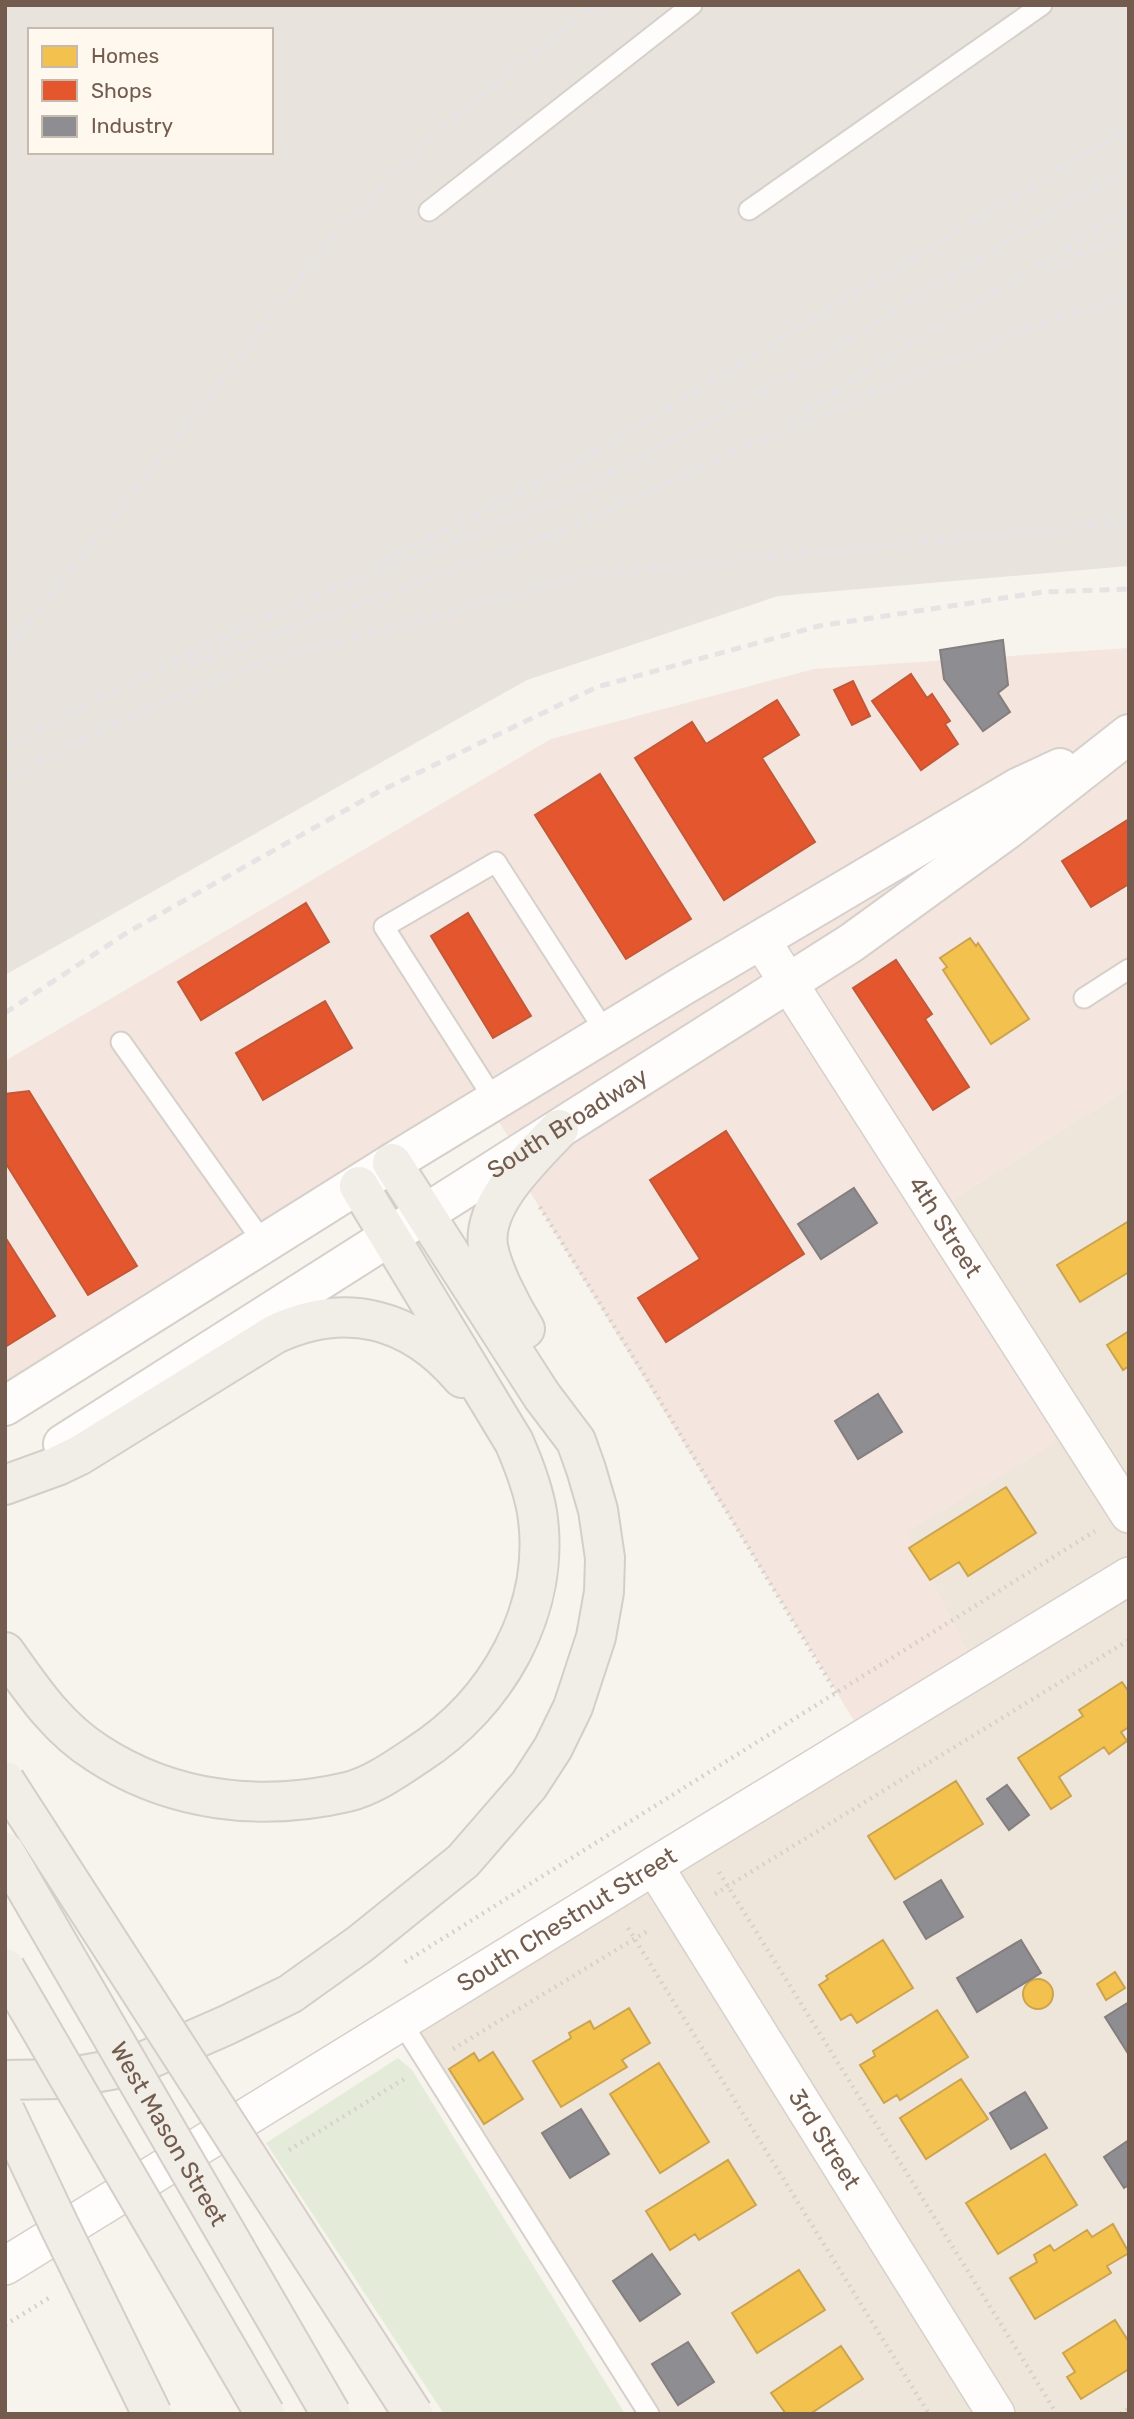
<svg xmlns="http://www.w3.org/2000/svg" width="1134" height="2419" font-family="Rubik,sans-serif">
<rect width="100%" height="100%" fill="#f7f3ed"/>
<path fill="#efe6db" d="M1129,1088V2414H649L402,2023L864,1737L907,1532L936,1210Z"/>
<path fill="#f4e6de" d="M1129,648V1088L936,1210L1077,1430L907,1532L977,1669L864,1737L530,1192L517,1151L499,1122L370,1200L5,1427V1061L551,739L814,669Z"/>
<path fill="#e9e3dd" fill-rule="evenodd" d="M5,5H1129V566L778,596L527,680L5,975ZM30,30H271V152H30Z"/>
<path fill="#e4ecd9" d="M398,2058L412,2070L625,2414H444L266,2143Z"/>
<path fill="#f2c14e" stroke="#cca34e" stroke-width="2" d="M970,938L976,946L978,943L1029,1019L991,1044L943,970L947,967L940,958Z
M1129,1221V1272L1080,1302L1057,1265Z
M1129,1331V1366L1123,1370L1107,1345Z
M1006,1487L1036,1533L968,1576L959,1562L930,1580L909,1548Z
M1122,1682L1129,1692V1727L1121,1732L1127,1741L1109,1754L1104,1747L1059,1777L1071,1796L1051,1809L1018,1758L1083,1716L1079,1710Z
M956,1781L983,1824L895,1879L868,1836Z
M883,1940L913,1988L857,2023L851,2014L841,2020L819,1985L828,1979L826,1976Z
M1115,1972L1125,1988L1106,2000L1097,1984Z
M1023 1994a15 15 0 1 1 30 0a15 15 0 1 1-30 0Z
M629,2008L650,2043L622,2060L627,2067L561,2107L533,2061L571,2038L569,2033L590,2021L594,2029Z
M937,2010L968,2057L900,2100L897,2095L884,2103L860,2065L875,2056L873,2051Z
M493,2052L523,2099L484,2124L449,2069L474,2053L479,2061Z
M659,2063L709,2142L660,2173L610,2094Z
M961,2079L988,2119L926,2159L900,2118Z
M1045,2154L1077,2205L998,2254L966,2203Z
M728,2160L756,2205L699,2240L695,2234L670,2250L646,2211Z
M1113,2224L1129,2253L1107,2266L1111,2273L1035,2319L1010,2278L1037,2262L1034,2255L1050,2245L1054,2251L1087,2230L1092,2237Z
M799,2270L825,2310L757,2353L732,2313Z
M1115,2320L1129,2342V2369L1081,2399L1067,2377L1075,2372L1063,2353Z
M841,2346L863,2379L810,2414H786L771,2393Z"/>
<path fill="#e4572e" stroke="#c25838" stroke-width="2" d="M911,674L927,698L932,694L950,721L945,724L958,744L921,770L872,701Z
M853,681L870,716L852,725L834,690Z
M777,700L799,735L762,758L815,842L724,900L635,758L692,722L706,744Z
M600,774L691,919L626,959L535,815Z
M1129,819V884L1091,907L1062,861Z
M306,903L329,942L201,1020L178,982Z
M468,913L531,1016L493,1038L431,936Z
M896,960L932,1014L925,1019L969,1087L933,1110L853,988Z
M325,1001L352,1048L263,1100L236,1053Z
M29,1091L137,1266L88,1295L5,1162V1094Z
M726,1131L804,1254L666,1342L638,1298L700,1259L650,1180Z
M5,1237L55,1316L5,1347Z"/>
<path fill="#8d8d92" stroke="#857e7e" stroke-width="2" d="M1003,640L1008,685L998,693L1010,712L983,731L944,679L940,650Z
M854,1188L877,1223L821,1259L798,1224Z
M878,1394L902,1432L858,1459L835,1421Z
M1007,1785L1029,1815L1009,1830L987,1799Z
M941,1880L963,1917L926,1939L904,1902Z
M1021,1940L1041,1973L977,2012L957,1978Z
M1129,2002V2055L1105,2017Z
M1025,2092L1047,2128L1011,2149L990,2113Z
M581,2109L609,2154L570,2178L542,2133Z
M1129,2140V2185L1124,2188L1104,2157Z
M652,2254L680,2294L640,2321L613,2281Z
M688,2342L714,2382L678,2405L652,2364Z"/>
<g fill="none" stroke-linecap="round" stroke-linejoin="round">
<g stroke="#d6d0cb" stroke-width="23">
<path id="lane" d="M749,210L1042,5
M429,211L692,5
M1084,998L1129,969
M121,1042L265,1245
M495,1101L384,927L496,862L606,1033
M402,2023L649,2414"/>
</g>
<g stroke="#d6d0cb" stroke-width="40">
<g id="street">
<path id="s1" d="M761,940L1129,1514"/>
<path id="s2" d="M654,1866L996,2414"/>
<path id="s3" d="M5,2266L654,1866L1129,1576"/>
</g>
</g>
<g stroke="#d6d0cb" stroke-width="42">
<g id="secondary">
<path d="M5,1406L392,1163L684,985L1017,788L1060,768"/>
<path id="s4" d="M63,1444L851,943L1008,829L1129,734"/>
</g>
</g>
<g stroke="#d5cec8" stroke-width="42">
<path id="primary" d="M525,1329C512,1308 492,1270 488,1246C482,1203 533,1157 559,1129
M5,1485L57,1466L80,1455L275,1334C346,1301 411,1318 462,1378
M5,1652C32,1690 57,1728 97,1753C172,1802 261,1812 347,1792C372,1786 396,1769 417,1755C497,1704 552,1609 537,1512C533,1488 524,1465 514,1442L359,1186
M5,2080L60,2079L133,2066L227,2025L290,1994L360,1944L463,1861L529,1785L553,1748L573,1707L596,1637L604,1592L605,1558L598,1510L586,1469L576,1441L542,1396L392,1163"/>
</g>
<path stroke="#d7d1cc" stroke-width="4.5" stroke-dasharray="2 5" stroke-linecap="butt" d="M540,1207L647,1379L837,1694
M719,1872L1057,2414
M715,1894L1129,1640
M628,1928L929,2414
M405,1962L1095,1531
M453,2049L649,1930
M289,2150L404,2079
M5,2325L52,2296
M1120,2414L1129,2408"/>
<use href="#lane" stroke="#fefdfc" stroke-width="19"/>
<use href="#street" stroke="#fefdfc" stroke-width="37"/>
<use href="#secondary" stroke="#fefdfc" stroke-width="38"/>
<use href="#primary" stroke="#f1ede7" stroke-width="38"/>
<path stroke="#e5e3e4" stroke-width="5" stroke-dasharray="10 7" stroke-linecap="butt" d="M1044,272L1129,231
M789,420L1129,209
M379,562L564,471L1129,127
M5,653L339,231L437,132L595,5
M189,665L561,531L747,446L1032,326L1129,294
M5,747L84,705L285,608L556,502L758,395L1129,167
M5,779L123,719L262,662L587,575L1129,522
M5,1013L128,932L378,792L597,687L819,626L1043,592L1129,589"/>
<g stroke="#d5cec8" stroke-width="42" stroke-linecap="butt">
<g id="primary-bridge">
<path d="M5,1781L413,2414"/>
<path id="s5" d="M5,1852L331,2414"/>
<path d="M5,1968L265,2414"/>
<path d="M5,2111L59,2225L152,2414"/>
</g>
</g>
<use href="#primary-bridge" stroke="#f1ede7" stroke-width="38"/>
</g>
<g text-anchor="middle" stroke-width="7" stroke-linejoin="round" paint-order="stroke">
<g font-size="24" fill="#735c4e" stroke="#fef8ef">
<text dy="8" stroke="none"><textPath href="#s4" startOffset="598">South Broadway</textPath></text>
<text dy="8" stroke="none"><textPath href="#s1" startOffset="341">4th Street</textPath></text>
<text dy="8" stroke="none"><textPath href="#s3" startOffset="660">South Chestnut Street</textPath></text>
<text dy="8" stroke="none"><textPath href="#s5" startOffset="326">West Mason Street</textPath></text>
<text dy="8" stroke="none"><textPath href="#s2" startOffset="322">3rd Street</textPath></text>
</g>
</g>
<rect width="1134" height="2419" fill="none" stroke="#735c4e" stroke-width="14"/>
<rect x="28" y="28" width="245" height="126" fill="#fef8ef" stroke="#c6baaf" stroke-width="2"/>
<rect x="42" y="46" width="35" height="21" fill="#f2c14e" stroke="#c6baaf" stroke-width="2"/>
<text x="91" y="63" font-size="21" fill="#735c4e">Homes</text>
<rect x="42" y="80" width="35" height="21" fill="#e4572e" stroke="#c6baaf" stroke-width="2"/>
<text x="91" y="98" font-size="21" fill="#735c4e">Shops</text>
<rect x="42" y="116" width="35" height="21" fill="#8d8d92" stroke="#c6baaf" stroke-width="2"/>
<text x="91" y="133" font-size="21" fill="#735c4e">Industry</text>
</svg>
